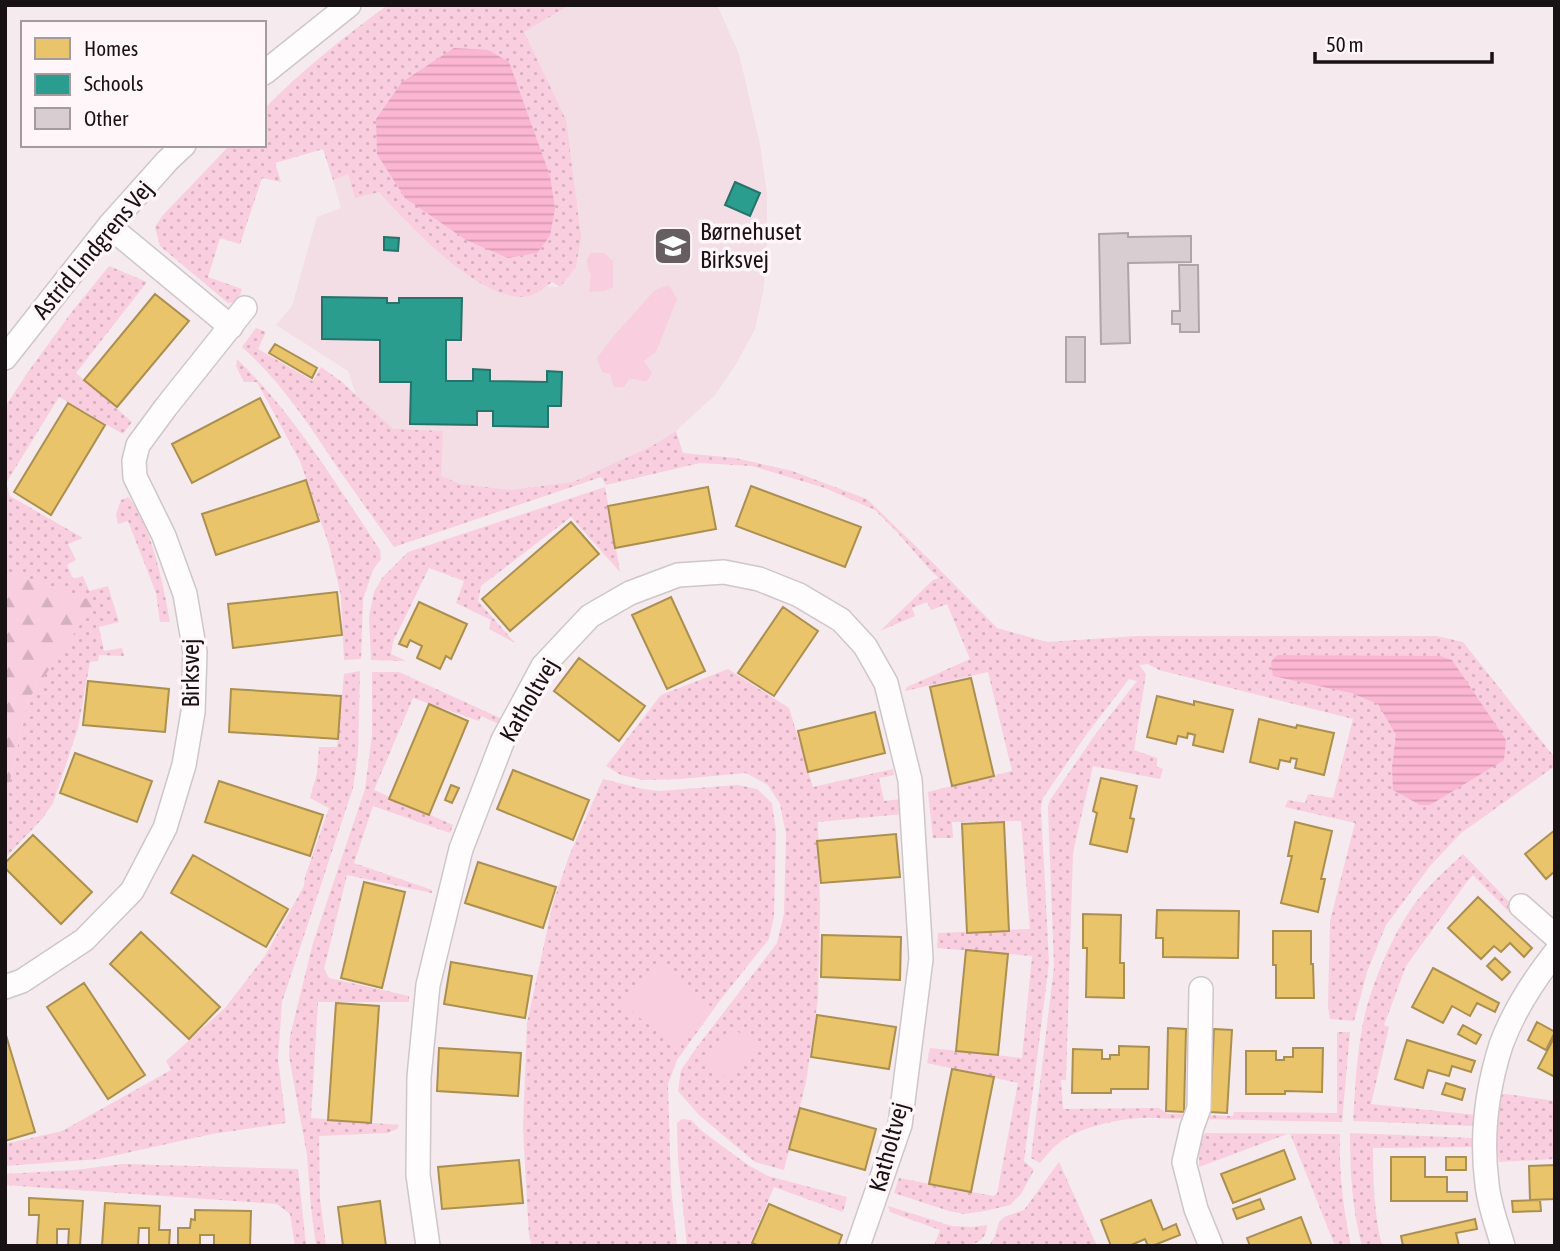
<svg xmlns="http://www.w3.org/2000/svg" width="1560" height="1251" font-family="'Asap Condensed',sans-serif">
<defs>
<pattern id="grass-dots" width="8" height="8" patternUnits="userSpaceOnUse" patternTransform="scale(1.75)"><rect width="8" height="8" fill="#f9cede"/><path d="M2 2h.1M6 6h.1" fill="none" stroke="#d5b0be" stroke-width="1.8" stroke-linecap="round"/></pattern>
<pattern id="forest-firs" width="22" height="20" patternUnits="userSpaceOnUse" patternTransform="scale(1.75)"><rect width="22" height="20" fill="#f9cede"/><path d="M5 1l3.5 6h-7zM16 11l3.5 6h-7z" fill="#d5b0be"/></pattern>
<pattern id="water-rules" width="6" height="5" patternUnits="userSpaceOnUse" patternTransform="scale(1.75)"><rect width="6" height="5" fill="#fbb6d2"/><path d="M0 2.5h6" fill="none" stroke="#d79bb3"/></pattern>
</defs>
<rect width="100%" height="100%" fill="#f5eaee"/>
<path fill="#f3dee5" d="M570,5H717L739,54L760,144L767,194V255L763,293L755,329L735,366L715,395L676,431L652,446L573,482L508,491L460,484L375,451L348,371L276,325L292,306L317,217L341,208L333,180L348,173L379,192L480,282L560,287L524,32Z"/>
<path fill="url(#grass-dots)" d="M388,5H570L524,32L566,120L581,237L576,267L560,287L552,282C545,287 536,295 529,296C482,305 408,224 379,192L355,198L348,174L333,180L323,149L275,163L281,182L262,178L240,244L220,238L208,277L242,289L238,302L228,303L160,246L155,227L163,215L230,145H264V109C300,72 346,35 388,5Z
M109,266L147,282L76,373L132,422L123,434L59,397L6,483L10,496L83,538L68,544L76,560L67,565L73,579L83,576L89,591L108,586L119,622L99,627L104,651L122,648L124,656L99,655L98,661L90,662L78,728L53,803L42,819L5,858V791L9,785L28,700L95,602L5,571V407L28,372L71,313Z
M256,328L266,332L258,349L313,381L321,367L342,382L393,429L443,431L441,476L460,484L511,490L573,482L652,446L676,431L683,453L735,458L792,471L867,499L934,564L997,628L1047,642L1137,636H1436L1463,642L1555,758V766L1461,833L1430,866L1386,925L1367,972L1354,1021L1330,1019L1328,1007L1330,921L1355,823L1285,807L1288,800L1305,803L1308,794L1333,798L1353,719L1159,670L1148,664L1139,665L1146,674L1134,750L1157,758V767L1163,769L1160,779L1093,766L1073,852L1066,1080H1061L1063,1109L1159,1108L1168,1114H1183L1182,1118C1169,1120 1157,1117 1144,1118C1121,1118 1077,1128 1059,1143C1052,1148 1046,1156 1040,1163L1031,1158L1054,967L1048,807L1050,800L1097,732L1137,681L1129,679L1086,735L1043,798L1041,808L1049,963L1024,1161L1034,1170L1021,1194L1010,1205L985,1211L964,1214L949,1211L894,1193L899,1178L993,1196L997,1194L1018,1083L927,1063L930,1048L1022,1058L1032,956L937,948L938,933L1030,929L1021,821L952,822L953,838H933L928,792L1012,771L988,672L905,691L907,687L970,659L947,604L931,610L927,602L912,608L915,616L880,631L933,580L939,578L932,572L896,531L875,510L825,488L752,466L700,463L606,485L601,477L394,547C375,520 356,494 337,467C308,423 281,382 242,347Z
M237,359C294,414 336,484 380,550L381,559L373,570L363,599L361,659L344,660L341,596L329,545L300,461L257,382H244L236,366Z
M605,487L620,572L571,517L481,586L478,601L515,643L489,629L491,620L456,603L464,581L429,568L393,642L391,654L406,661L371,660L369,617L374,592L382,578L408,552Z
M128,497C151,522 164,588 170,622H160L156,593L128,521L118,524L116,514L121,500Z
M728,669L789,708L813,787L893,769L894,775L879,778L884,801L901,799L903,814L818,822L820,912L818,999L806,1082L784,1170L755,1162L699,1115L678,1091L681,1070L697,1047L777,943L784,914L786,834L780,804L768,785L746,773L680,779L643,780L621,775L606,766L661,695Z
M360,671L358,753L353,788L282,1002L278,1059L286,1123L212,1134L99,1159L5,1166V1144L62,1131L171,1070L166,1061L225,1008L265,956L304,886L305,877L329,808L310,798L317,773L319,747H337L344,674Z
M372,672H399L500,718L499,724L481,716L479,721L413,698L374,790L453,825L450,833L373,806L354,863L432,890V893L347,875L324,969L329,978L409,996V1002H318L311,1118L399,1125L397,1129L387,1133L319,1136L320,1199L326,1246H316L311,1207L307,1155L289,1056L290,1036L313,943L365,789L372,735Z
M603,779L643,789L659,791L738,785L757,789L772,803L776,832L774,916L769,939L721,999L677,1060L668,1084L671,1187L677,1246H532L529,1236L523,1128L527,1023L553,903L569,856Z
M1463,854L1515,908L1511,914L1473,875L1466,883L1406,966L1384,1025L1389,1027L1371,1104L1476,1115L1475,1126L1353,1121C1355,1093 1356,1063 1361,1035C1366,997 1389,941 1411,909C1425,888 1445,871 1463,854Z
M1337,1032H1350L1342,1122L1209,1119V1115L1233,1116L1234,1112L1337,1113Z
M1500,1094H1506L1555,1101V1159L1499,1162L1495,1134Z
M682,1119L691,1120L703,1132L748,1165L768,1176L847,1197L843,1212L774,1187L749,1246H687L678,1160L677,1123Z
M1205,1133L1340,1134C1339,1173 1343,1207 1351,1246H1335L1290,1133L1199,1167V1145Z
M1350,1133L1473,1138V1147L1373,1148C1373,1180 1374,1214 1382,1246H1362C1352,1209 1350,1171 1350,1133Z
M1059,1162L1097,1246H989L995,1236L999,1222L1004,1217L1024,1210Z
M123,1164L298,1169L306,1246H295L290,1214L277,1204L5,1185V1174L75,1170Z
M888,1206L952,1226L972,1227L987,1225C987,1251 954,1246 934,1246L940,1230L890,1212Z"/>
<path fill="url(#forest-firs)" d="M5,571L96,602L28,700L9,785L5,791Z"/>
<path fill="#f9cede" d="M591,253H604L613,261V287L604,291L589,292L591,275L588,269L587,259Z
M669,285L677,299L656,352L644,361L652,373L647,381C641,382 636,378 629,379L624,387H614L610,374L602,372L597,358L612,338L655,290Z
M656,963L711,1007L679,1048L623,1005Z
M732,1027L758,1047L731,1081L705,1061Z"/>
<path fill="url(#water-rules)" d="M454,48L488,50L509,62L550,176L555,209L550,236L537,253L508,258L466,240L405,198L377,154L376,119L402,82Z
M1277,655L1440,656L1452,660L1506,740L1504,760L1430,805H1420L1393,790L1392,767L1396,735L1378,704L1351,693L1273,676L1271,662Z"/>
<path fill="#e9c46a" stroke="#ab8f50" stroke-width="2" d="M155,294L189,321L117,407L84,380Z
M275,344L317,368L312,378L269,353Z
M260,398L280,437L192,483L172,444Z
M68,403L105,425L51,515L14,492Z
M306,480L319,521L216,555L202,514Z
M751,486L861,527L845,567L736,526Z
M708,487L716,529L615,548L608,506Z
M571,522L599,554L510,631L482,599Z
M337,592L342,635L233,648L228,604Z
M671,597L705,671L667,689L632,615Z
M419,602L467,624L451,659L446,656L440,669L417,658L422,646L410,640L407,647L399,644Z
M783,607L818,631L774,696L738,673Z
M579,658L645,706L619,741L554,691Z
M971,678L994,776L952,786L930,687Z
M88,681L169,689L165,732L83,725Z
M231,689L341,696L338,739L229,732Z
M1157,696L1194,705V701L1233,710L1223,752L1193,745L1195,735L1188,733L1187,738L1178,736L1176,744L1147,737Z
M429,704L468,721L429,815L389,799Z
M875,712L885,753L808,772L798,731Z
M1259,719L1296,728L1297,725L1334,733L1324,775L1295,768L1297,759L1291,758L1290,762L1280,760L1278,769L1250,762Z
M75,753L152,781L137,822L60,793Z
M513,770L589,800L573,840L497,809Z
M1101,778L1137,786L1130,818L1134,819L1127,852L1090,844L1097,813L1093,811Z
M219,781L323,815L310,856L205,822Z
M451,785L459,788L452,803L445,800Z
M1004,822L1009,931L967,933L962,824Z
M1295,822L1332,831L1321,879H1325L1318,912L1281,903L1292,856H1288Z
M1555,830V871L1546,879L1525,854Z
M896,834L900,877L821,883L817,841Z
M33,835L92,892L61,924L5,868V863Z
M193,855L288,909L266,947L171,893Z
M478,862L556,887L543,928L465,903Z
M364,882L405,892L382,988L341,978Z
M1478,897L1532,948L1524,957L1510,943L1501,952L1494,946L1481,959L1448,928Z
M1157,910L1239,911L1238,958L1163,957V938H1156Z
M1083,914L1121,915L1120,963H1124V998L1086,997L1087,948H1083Z
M1273,931H1311V964H1313L1314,998H1276V965H1273Z
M141,932L220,1007L189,1039L110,964Z
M822,935L901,937L900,980L821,977Z
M966,950L1008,954L998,1055L956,1051Z
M1495,958L1510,972L1502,980L1487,966Z
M451,962L532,976L525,1018L444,1004Z
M1433,968L1499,1003L1495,1012L1477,1003L1470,1016L1452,1006L1443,1023L1412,1007Z
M84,983L145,1075L108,1099L47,1007Z
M336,1003L379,1006L371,1123L328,1120Z
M817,1015L896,1027L889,1069L811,1057Z
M1537,1022L1555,1032L1546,1050L1528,1040Z
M1463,1025L1481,1035L1476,1044L1458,1034Z
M1168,1028L1186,1029L1184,1112L1166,1111Z
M1214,1029L1232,1030L1227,1113L1210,1112Z
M5,1032L35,1132L5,1141Z
M1554,1038H1555V1077L1538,1068Z
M1407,1040L1475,1061L1471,1072L1452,1066L1449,1076L1428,1070L1423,1088L1395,1079Z
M1119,1046L1149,1047L1148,1089H1111V1093H1072L1073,1049L1102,1050V1059H1110V1055H1119Z
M439,1048L521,1053L518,1096L437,1091Z
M1293,1048H1323L1322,1092L1285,1091V1094H1246V1051H1276V1060H1284V1057H1293Z
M952,1069L994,1077L971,1192L929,1184Z
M1446,1083L1465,1089L1462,1100L1442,1094Z
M800,1108L876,1129L865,1170L789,1149Z
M1284,1150L1295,1179L1233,1203L1221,1174Z
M1391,1157H1425V1177H1447V1192H1467V1201H1391Z
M1446,1157H1466V1170H1446Z
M519,1160L523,1203L442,1209L438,1167Z
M1555,1165V1199L1530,1200L1529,1166Z
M29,1198L83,1201L80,1246H68L69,1229H57V1246H37L39,1215H29Z
M1260,1199L1264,1209L1237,1219L1233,1209Z
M1151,1200L1163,1230L1176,1224L1180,1235L1152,1246H1148L1145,1239L1129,1246H1111L1101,1220Z
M1540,1200L1541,1211L1513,1212L1512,1201Z
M380,1201L386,1246H343L338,1207Z
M105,1203L160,1206L159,1230H170L169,1246H149V1228H139L138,1246H102Z
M769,1204L842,1235L838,1246H759L752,1243Z
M195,1210L251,1211L250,1246H214V1235H200V1246H178V1228H190L191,1219L195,1220Z
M1301,1217L1312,1246H1250L1247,1238Z
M1475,1219L1477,1229L1456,1233L1459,1246H1403L1401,1236Z"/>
<path fill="#2a9d8f" stroke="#25736a" stroke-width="2" d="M735,182L760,193L750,216L725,205Z
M384,237L399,238L398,251L384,250Z
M322,297L387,298V303H399V298H462L461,340H446V381H473V369L490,370V381L547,382V371L562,372L561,406H548V427L493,426V411H477V425L410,424L411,382H380V340L322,339Z"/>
<path fill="#d8ced2" stroke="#aea5a8" stroke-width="2" d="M1128,233V237L1191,236V262L1128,263L1130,343L1101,344L1099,234Z
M1179,265H1198L1199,332H1180V324H1172V311H1180Z
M1066,337H1085V382H1066Z"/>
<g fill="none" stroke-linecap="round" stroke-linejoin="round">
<g stroke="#cfc6ca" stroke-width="26">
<path id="street" d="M264,73L349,5
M109,226L231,327
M5,358L109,226L167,161L184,145
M1521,906L1555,936
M5,987L22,981L84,940L132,891L165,828L184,765L193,712L195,652L185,594L164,536L135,477L134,461L138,445L166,407L245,308
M1201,989L1199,1108L1192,1127L1184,1162L1196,1209L1211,1246
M428,1246L418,1175L419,1077L428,985L461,849L503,740L543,666L590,616L630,593L678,575L724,572L759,579L799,595L841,620L865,646L886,683L910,780L921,959L900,1125L858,1246
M1503,1246C1497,1225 1489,1205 1487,1184C1481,1138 1487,1089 1501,1045C1513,1012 1533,981 1555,953"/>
</g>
<use href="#street" stroke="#fefcfc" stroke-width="23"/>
</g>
<defs>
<g id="school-square" transform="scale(2.0125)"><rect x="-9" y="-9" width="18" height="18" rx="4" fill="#665e60" stroke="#fff6f9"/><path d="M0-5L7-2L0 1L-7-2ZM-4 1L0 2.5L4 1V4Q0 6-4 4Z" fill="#fff"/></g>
</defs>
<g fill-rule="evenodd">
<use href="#school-square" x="673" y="246"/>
</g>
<g text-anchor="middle" stroke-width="7" stroke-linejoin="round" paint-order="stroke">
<g font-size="24" fill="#191214" stroke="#fff6f9" text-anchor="start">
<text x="700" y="240">Børnehuset<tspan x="700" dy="28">Birksvej</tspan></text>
</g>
<g font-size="24" fill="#191214" stroke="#fff6f9">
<text transform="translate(93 250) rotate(-50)" y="8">Astrid Lindgrens Vej</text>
<text transform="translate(191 673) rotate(-90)" y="8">Birksvej</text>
<text transform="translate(529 700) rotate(-60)" y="8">Katholtvej</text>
<text transform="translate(889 1147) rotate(-75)" y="8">Katholtvej</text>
</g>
</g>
<rect width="1560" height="1251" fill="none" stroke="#191214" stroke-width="14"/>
<rect x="21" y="21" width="245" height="126" fill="#fff6f9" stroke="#a39b9d" stroke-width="2"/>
<rect x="35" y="38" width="35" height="21" fill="#e9c46a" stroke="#a39b9d" stroke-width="2"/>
<text x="84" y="56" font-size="21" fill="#191214">Homes</text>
<rect x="35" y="74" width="35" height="21" fill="#2a9d8f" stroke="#a39b9d" stroke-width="2"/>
<text x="84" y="91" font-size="21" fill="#191214">Schools</text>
<rect x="35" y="108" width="35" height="21" fill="#d8ced2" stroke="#a39b9d" stroke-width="2"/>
<text x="84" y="126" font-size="21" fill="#191214">Other</text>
<path d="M1315 52v10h177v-10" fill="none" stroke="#191214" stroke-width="3.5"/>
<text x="1326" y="52" font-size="21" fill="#191214" stroke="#fff6f9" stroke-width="5" paint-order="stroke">50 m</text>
</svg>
